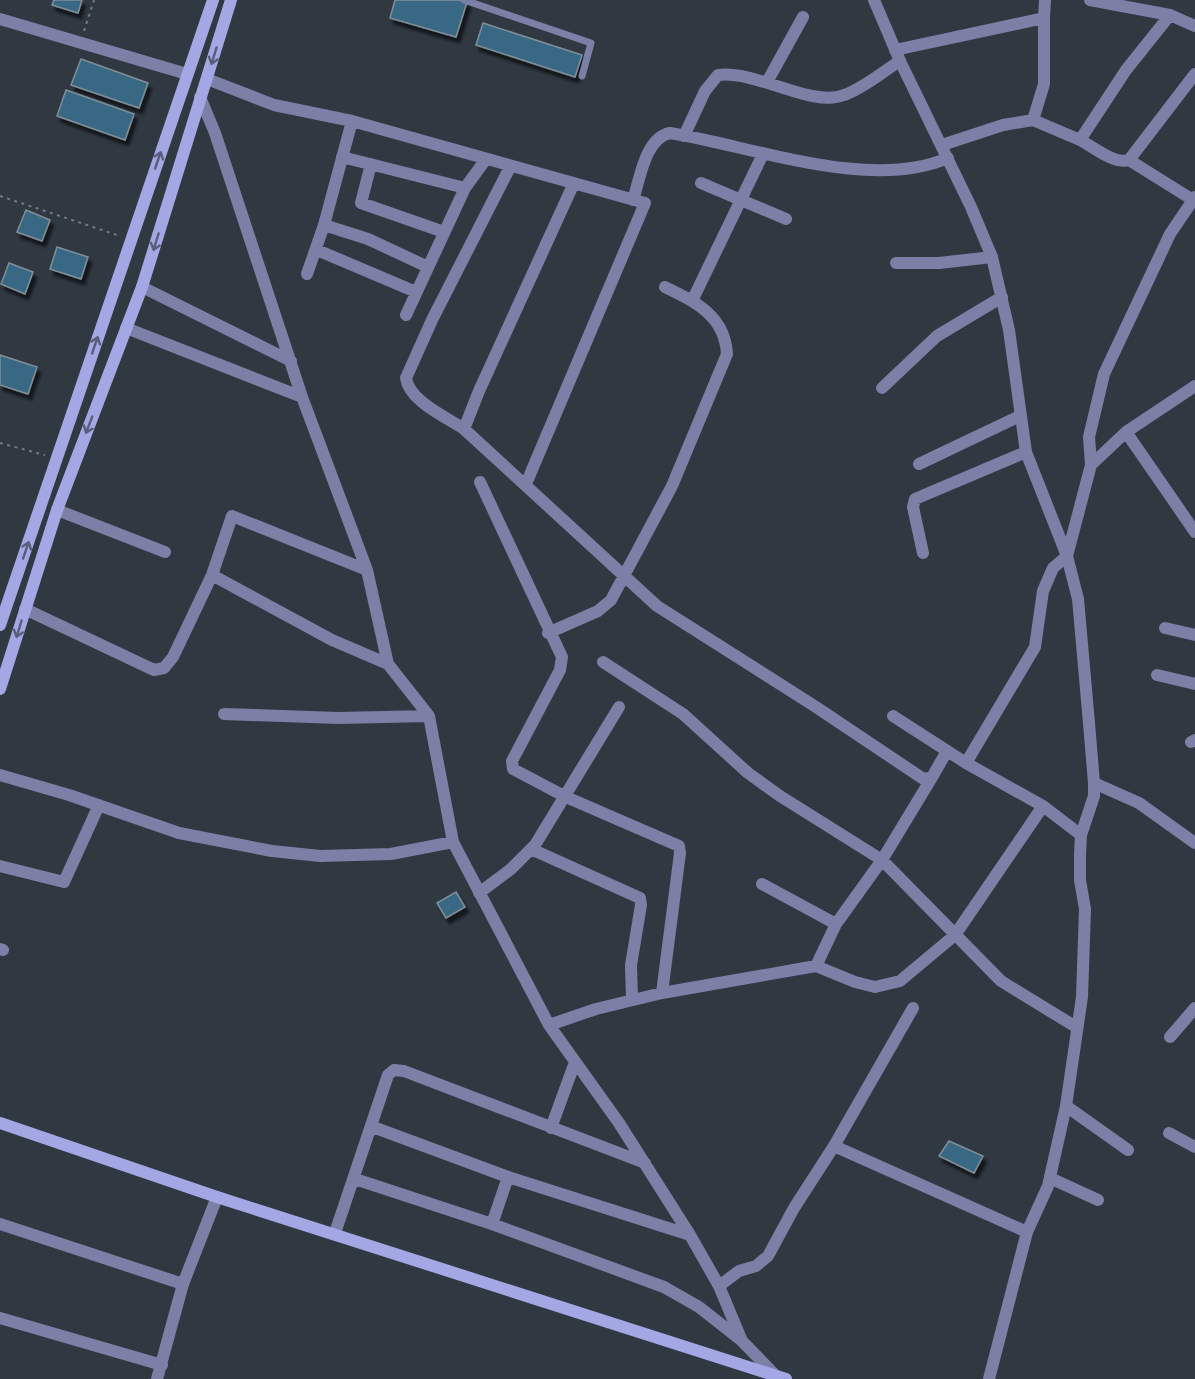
<svg xmlns="http://www.w3.org/2000/svg" width="1195" height="1379" font-family="Roboto,sans-serif">
<defs>
<filter id="shadow"><feDropShadow dx="3.5" dy="5.5" stdDeviation="1.5" flood-color="#0009"/></filter>
</defs>
<rect width="100%" height="100%" fill="#303842"/>
<path fill="#376884" stroke="#808e97" stroke-width="1.5" filter="url(#shadow)" d="M54,0H82L78,13L52,5Z
M395,0H459L467,2L456,37L390,18Z
M483,23L582,55L575,77L476,45Z
M81,59L148,83L139,108L71,85Z
M66,90L134,114L125,140L57,116Z
M26,210L50,220L42,241L17,232Z
M57,247L88,257L81,279L50,269Z
M9,263L33,272L25,294L1,284Z
M0,355L37,367L28,394L0,385Z
M456,892L465,907L446,918L437,903Z
M949,1141L983,1156L974,1173L939,1156Z"/>
<g fill="none" stroke-linecap="round" stroke-linejoin="round">
<path stroke="#737982" stroke-width="2" stroke-dasharray="3 4.5" stroke-linecap="butt" d="M84,31L94,0
M0,196L120,236
M0,443L45,455"/>
<path stroke="#7c80a6" stroke-width="7" d="M464,0L591,43L582,76"/>
<path stroke="#7c80a6" stroke-width="12" d="M1090,0L1170,15L1195,26
M1170,15L1126,70L1080,140C1092,146 1115,165 1129,160L1195,74
M0,19L187,74
M895,50L1044,18L1045,0
M207,79L274,105L352,121L645,203L526,484
M767,82L803,17
M200,97L215,133L302,397L367,570L388,664L429,716L453,842L549,1025L619,1123L690,1235L719,1286L742,1341L774,1374
M1033,120L1044,84V18
M684,136L705,91L718,75C757,70 811,108 844,95C864,88 882,72 900,61
M942,145L1003,125L1033,120L1080,140
M342,157L465,188
M1129,160L1193,200
M371,164L361,203L444,232
M510,167L432,320L406,378C409,401 446,417 464,429L479,391L574,183
M701,183L786,219
M633,200C640,179 645,138 670,133C752,146 869,192 948,158
M324,225L368,239L428,267
M317,250L416,292
M896,263H939L992,257
M307,274L324,225L352,121
M142,287L291,361
M692,301L763,154
M406,315L465,188L486,159
M126,328L302,397
M882,388L937,336L1002,297
M464,429L657,606L816,707L922,778L931,779L947,751
M1126,432L1195,532
M919,464L1020,416
M1091,465L1089,437L1104,374L1170,234L1195,197
M480,482L562,657L560,670L512,761L513,769L566,797L679,846L680,853L662,993
M57,510L165,552
M923,553L913,507L915,499L1026,452
M212,575L332,640L388,664
M25,609L154,670L164,668L173,657L212,575L232,516L367,570
M1165,628L1195,635
M548,633L598,611L611,600L672,486L727,354C725,316 696,302 665,287
M603,662L683,714L748,773L780,796L882,860L1001,981L1076,1027
M1157,675L1195,684
M224,714L338,718L429,716
M893,716L966,763L1043,806L1081,835
M1191,742L1195,740
M966,763L1035,647L1043,591L1053,568L1067,556L1091,465L1126,432L1195,386
M0,775L69,795L179,833L272,851L320,856L391,854L453,842
M1094,783L1139,803L1195,843
M531,849L640,898L641,905L631,965L632,1000
M0,866L64,882L99,805
M762,884L836,924
M479,893L511,869L535,845L619,707
M0,949L3,950
M816,966L836,924L882,860L931,779
M913,1008L834,1146L1027,1232
M549,1025L596,1009L662,993L816,966L855,982L875,987L900,981L955,935L1043,806
M1170,1037L1195,1008
M1066,1106L1128,1150
M373,1127L508,1177L690,1235
M551,1128L575,1062
M1169,1133L1195,1147
M1050,1178L1098,1200
M355,1179L492,1224L664,1287L699,1307L741,1340
M0,1224L183,1284
M492,1224L508,1177
M335,1233L388,1075L394,1070L404,1071L645,1163
M719,1286L739,1271L756,1266L768,1256L794,1208L834,1146
M0,1318L162,1365
M157,1379L183,1284L217,1197"/>
<path stroke="#7c80a6" stroke-width="12" d="M874,0L900,61L971,207L992,257L1009,330L1026,452L1067,556L1078,599L1089,723L1094,783V796L1081,835L1080,855V880L1085,909L1082,997L1066,1106L1048,1186L1027,1232L989,1379"/>
<path stroke="#a3a8e5" stroke-width="12" d="M0,625L213,0
M0,689L57,510L142,287L231,0
M0,1123L217,1197L786,1379"/>
</g>
<defs><path id="oneway-shaft" d="M-6 0H5M1.5-3L5.5 0L1.5 3" fill="none" stroke-width="1.6" stroke-linecap="round" stroke-linejoin="round" transform="scale(1.5)"/></defs>
<g stroke="#595d7b">
<use href="#oneway-shaft" transform="translate(214 56) rotate(107)"/>
<use href="#oneway-shaft" transform="translate(158 160) rotate(-71)"/>
<use href="#oneway-shaft" transform="translate(156 242) rotate(107)"/>
<use href="#oneway-shaft" transform="translate(95 345) rotate(-71)"/>
<use href="#oneway-shaft" transform="translate(89 425) rotate(111)"/>
<use href="#oneway-shaft" transform="translate(26 550) rotate(-71)"/>
<use href="#oneway-shaft" transform="translate(19 629) rotate(107)"/>
</g>
</svg>
